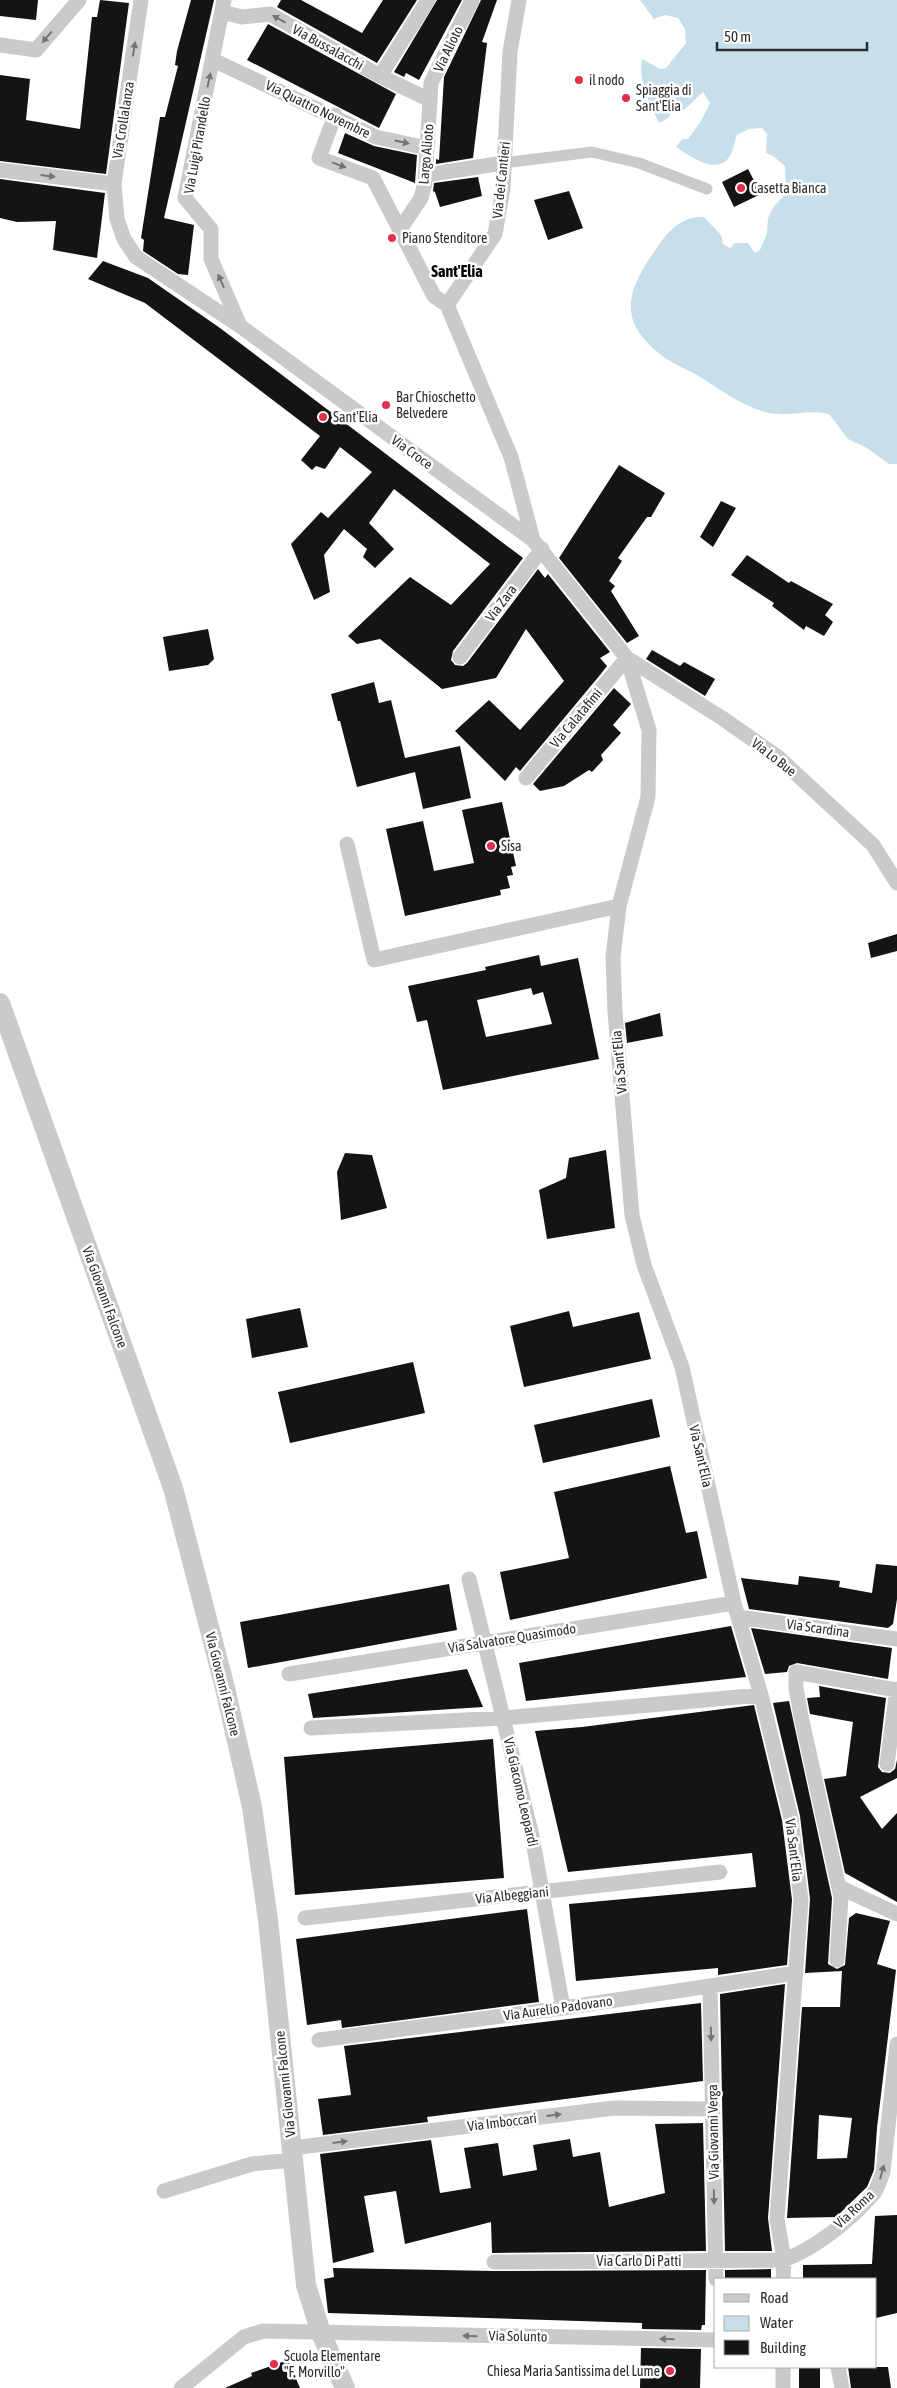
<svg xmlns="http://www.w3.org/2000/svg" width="897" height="2388" font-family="'Asap Condensed',sans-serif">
<rect width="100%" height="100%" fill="#fff"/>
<path fill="#c7dfeb" d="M640,0H897V464H889L867,448L848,439L829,414C807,409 790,417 769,413C745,408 722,391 702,378C691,371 679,367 668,360C622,327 621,300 652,255C665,235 678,216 704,217L721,235L723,244L730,248L735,243H748L755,253L760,250L767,233L768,218L774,206L783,197L786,188L785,166L773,156L766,153L767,134L762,128L749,129L737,135C735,140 734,148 731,154C719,178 690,156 676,147L682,139H688L701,121L710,103L703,92L685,109L672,112L668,118L659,123C649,101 638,83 642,59L660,69L666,68L686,43L685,29L678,18L665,15L654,19Z"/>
<path fill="#141414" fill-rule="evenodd" d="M0,0H38L36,20L0,16Z
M100,0L129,3L106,174L0,161V75L30,79L26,120L80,129L92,17H97Z
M191,0H214L164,218L194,225L188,275L178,274L143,251L144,240L141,238L160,117H165L178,66L175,65L177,51Z
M281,0H301L362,33L383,0H417L377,63L277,7Z
M437,0H462L419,80L406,73L404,77L394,72Z
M481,0H497L482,42L487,43L473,158L436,164V159L439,160L444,77Z
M268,24L396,94L379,128L247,60Z
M345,133L374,146L417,155L415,183L338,153Z
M748,169L761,194L734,207L722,182Z
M478,177L482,196L440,207L435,192L433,191L434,183Z
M0,179L105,193L97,258L53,250L56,221L17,222L0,218Z
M569,191L583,228L548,240L534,200Z
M103,261L148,278L220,328L523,558L453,651L451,660L455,665L463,666L467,663L538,569L545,578L548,574L610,652L600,658L607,666L600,675L520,771L516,767L505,781L455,731L489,700L520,730L564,681L526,629L496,678L442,689L380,639L357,644L348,636L410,577L451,605L490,564L394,489L369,523L394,549L375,568L363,557L367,549L344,529L324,555L330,592L314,600L291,544L321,512L328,518L372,472L340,447L325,469L316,466L312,470L301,460L320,436L145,303L88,279Z
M619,465L665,493L651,517H647L618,558L622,561L609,581L615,586L611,591L639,636L627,643L559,558Z
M721,501L736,508L713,547L700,537Z
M747,555L789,583L791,581L833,604L825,615L833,622L824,636L806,626L804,630L772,606L774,603L731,575Z
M208,629L214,659L208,665L169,671L163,637Z
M652,650L680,666L684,662L715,679L705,696L646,659Z
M374,682L379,703L391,700L405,758L460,746L471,798L423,809L415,772L357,787L340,721H338L331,694Z
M614,688L631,704L613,725L621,733L601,755L603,760L592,772L589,770L564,786L540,791L533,784Z
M502,802L516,866L511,867L513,875L507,876L510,888L500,890L501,895L405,916L386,829L423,821L434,871L474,863L462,810Z
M897,934V951L871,958L868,943Z
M539,955L541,966L578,958L599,1059L443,1090L427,1020L417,1022L408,986L486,970L485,967ZM531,988L533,995L543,992L552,1024L486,1037L477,1000Z
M660,1013L663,1036L627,1043L625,1023Z
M606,1150L615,1228L547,1239L539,1190L566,1178L569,1158Z
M345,1153L372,1155L387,1208L341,1220L337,1172Z
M300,1308L308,1347L252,1358L246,1319Z
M569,1311L573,1327L639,1312L651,1359L524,1387L510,1326Z
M413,1362L425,1413L290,1443L278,1392Z
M652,1399L660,1437L543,1463L534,1425Z
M670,1466L686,1533L697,1531L707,1578L510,1620L500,1572L569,1558L554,1492Z
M876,1564L897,1566V1599L893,1624L888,1628L749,1609L741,1578L798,1585L799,1576L840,1581L839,1587L872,1593Z
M449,1584L457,1630L248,1668L240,1622Z
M731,1626L746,1677L526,1701L519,1663Z
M751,1628L892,1648L888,1679L797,1663L789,1666L787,1672L765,1674Z
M467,1669L483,1707L313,1718L308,1694Z
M819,1686L886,1698L878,1767L882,1772L890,1773L895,1769L897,1760V1778L860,1797L882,1829L897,1813V1902L845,1873L824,1779L846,1776L853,1722L810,1714L807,1698L820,1697Z
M789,1701L832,1898L828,1964L837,1969L845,1965L849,1918L856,1913L890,1921L877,1964L896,1970L877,2128L874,2170L867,2187L836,2217L787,2218L802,2007H840L842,1971L805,1973L810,1899L800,1816L773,1703ZM819,2115L852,2118L847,2158L817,2159Z
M754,1705L782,1820L792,1900L787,1965L718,1975V1968L576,1981L569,1904L756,1887L752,1853L568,1872L535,1731L582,1727Z
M493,1739L504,1878L295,1895L284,1757Z
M527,1909L539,2002L342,2028L341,2020L307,2025L296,1939Z
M785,1984L768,2218L772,2251H725L720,1994Z
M701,2003L703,2081L427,2117L428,2122L323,2135L318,2099L351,2095L344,2046Z
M703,2123L706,2251L492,2253L491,2222L405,2244L396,2191L364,2196L374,2252L333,2263L320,2154L431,2140L440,2193L471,2188L464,2148L498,2143L503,2176L537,2170L533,2145L570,2139L573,2157L600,2152L609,2207L665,2193L655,2124Z
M897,2215V2313L876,2318V2279H803V2265L872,2264L875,2216Z
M333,2268L494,2271L706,2270L705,2325H702L701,2330L642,2329V2323L328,2313L324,2279L334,2277Z
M771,2269V2279H725V2270Z
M641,2348L701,2349L700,2388H640Z
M288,2360L300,2388H225L252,2376L251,2373Z
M799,2367H820V2388H799Z
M848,2367H888L891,2388H851Z"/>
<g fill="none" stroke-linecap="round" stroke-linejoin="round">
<path stroke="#cacaca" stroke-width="11" d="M503,163L592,152L639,163L707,189"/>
<path stroke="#cacaca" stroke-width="15" d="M141,0L114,184L117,219L124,239L136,257L240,326L533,540L627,658L722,718L778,757L873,845L897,883
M224,0L185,198L211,229V259L240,326
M519,0L510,52L503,189L495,234L447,305L511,457L533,540
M222,12L242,17L270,14L380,76L430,100
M0,45L36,50L79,0
M213,60L376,137L427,148
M380,76L428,0
M335,115L319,158L373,178L434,296L447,305
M0,170L114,184
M426,175L503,163
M399,231L421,198L425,183L431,83L472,0
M460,657L542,549
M627,658L649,730L648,797L619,906L613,957L615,1012L632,1215L644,1265L682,1367L734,1603L761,1695L791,1818L801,1900L777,2219L784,2260L783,2279
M526,778L627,658
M347,844L374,960L619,906
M469,1579L532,1836L563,2008
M738,1617L897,1639
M289,1674L734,1603
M311,1728L504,1718L761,1695
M887,1764L897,1689
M839,1887L897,1914
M305,1918L720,1872
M837,1960L841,1897L801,1716L796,1688V1672L897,1690
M710,1986L716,2279
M319,2040L563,2008L796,1973
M292,2148L614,2108L712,2109
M164,2191L252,2164L293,2160
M494,2262L784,2260C816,2248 851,2220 874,2193C878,2188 880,2179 883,2172L897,2044
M783,2367V2388
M838,2367L842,2388
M181,2388L244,2337L263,2331L716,2340"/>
<path stroke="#cacaca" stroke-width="20" d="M0,1003L173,1488L225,1688L252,1807L268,1920L306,2285L321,2333L345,2388"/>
</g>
<defs><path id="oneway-solid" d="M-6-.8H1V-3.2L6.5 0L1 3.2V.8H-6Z" transform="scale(1.25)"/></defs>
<g fill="#747474">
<use href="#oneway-solid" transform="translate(279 19) rotate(-151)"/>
<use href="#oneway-solid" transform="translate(47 37) rotate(131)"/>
<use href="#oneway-solid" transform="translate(134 49) rotate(-81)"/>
<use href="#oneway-solid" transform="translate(209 80) rotate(-78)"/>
<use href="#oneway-solid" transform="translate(402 142) rotate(12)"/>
<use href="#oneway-solid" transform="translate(339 165) rotate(20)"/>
<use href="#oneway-solid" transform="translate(48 176) rotate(7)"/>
<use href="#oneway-solid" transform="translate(221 281) rotate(-114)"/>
<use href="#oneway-solid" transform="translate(711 2034) rotate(89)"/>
<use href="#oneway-solid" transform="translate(554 2115) rotate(-7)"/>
<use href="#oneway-solid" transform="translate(340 2142) rotate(-7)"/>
<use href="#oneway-solid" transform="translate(882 2172) rotate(-75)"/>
<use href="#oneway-solid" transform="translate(714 2197) rotate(89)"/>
<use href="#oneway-solid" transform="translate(470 2336) rotate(-179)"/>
<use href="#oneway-solid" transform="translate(667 2339) rotate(-179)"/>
</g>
<g fill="#e42f48" stroke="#fff" stroke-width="2">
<circle cx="579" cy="80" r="5"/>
<circle cx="626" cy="98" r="5"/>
<circle cx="741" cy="188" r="5"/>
<circle cx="392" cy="238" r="5"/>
<circle cx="386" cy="405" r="5"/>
<circle cx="323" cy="417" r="5"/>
<circle cx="491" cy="846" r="5"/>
<circle cx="274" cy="2364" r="5"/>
<circle cx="670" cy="2371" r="5"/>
</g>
<g text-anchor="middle" stroke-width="5" stroke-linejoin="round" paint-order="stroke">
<g font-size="14" fill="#2d2d2d" stroke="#fff">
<text transform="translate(328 47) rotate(29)" y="5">Via Bussalacchi</text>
<text transform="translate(448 49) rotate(-64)" y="5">Via Alioto</text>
<text transform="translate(318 109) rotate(26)" y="5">Via Quattro Novembre</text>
<text transform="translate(123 120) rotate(-81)" y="5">Via Crollalanza</text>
<text transform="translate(197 145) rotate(-80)" y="5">Via Luigi Pirandello</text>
<text transform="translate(426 154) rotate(-85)" y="5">Largo Alioto</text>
<text transform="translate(501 180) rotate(-84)" y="5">Via dei Cantieri</text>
<text transform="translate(412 452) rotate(36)" y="5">Via Croce</text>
<text transform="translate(501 603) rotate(-53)" y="5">Via Zara</text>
<text transform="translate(576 718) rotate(-50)" y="5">Via Calatafimi</text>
<text transform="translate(774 757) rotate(38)" y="5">Via Lo Bue</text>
<text transform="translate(619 1062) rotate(-95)" y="5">Via Sant'Elia</text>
<text transform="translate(105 1297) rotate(70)" y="5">Via Giovanni Falcone</text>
<text transform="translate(701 1456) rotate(77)" y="5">Via Sant'Elia</text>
<text transform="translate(818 1628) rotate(8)" y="5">Via Scardina</text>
<text transform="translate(512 1638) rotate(-9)" y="5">Via Salvatore Quasimodo</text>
<text transform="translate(223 1684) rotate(76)" y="5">Via Giovanni Falcone</text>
<text transform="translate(521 1792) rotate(77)" y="5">Via Giacomo Leopardi</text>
<text transform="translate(794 1850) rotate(83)" y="5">Via Sant'Elia</text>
<text transform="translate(512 1895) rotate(-6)" y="5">Via Albeggiani</text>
<text transform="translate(558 2008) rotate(-8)" y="5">Via Aurelio Padovano</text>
<text transform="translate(285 2084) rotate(-96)" y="5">Via Giovanni Falcone</text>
<text transform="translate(502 2122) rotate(-7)" y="5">Via Imboccari</text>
<text transform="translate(713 2132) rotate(-91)" y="5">Via Giovanni Verga</text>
<text transform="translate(854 2209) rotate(-43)" y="5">Via Roma</text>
<text x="639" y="2266">Via Carlo Di Patti</text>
<text transform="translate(518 2336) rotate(1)" y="5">Via Solunto</text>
</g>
<g font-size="14" fill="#2d2d2d" stroke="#fff" text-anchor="start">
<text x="589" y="85">il nodo</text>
<text x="636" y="95">Spiaggia di<tspan x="636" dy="16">Sant'Elia</tspan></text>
<text x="751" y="193">Casetta Bianca</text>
<text x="402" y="243">Piano Stenditore</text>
<text x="396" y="402">Bar Chioschetto<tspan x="396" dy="16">Belvedere</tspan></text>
<text x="333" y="422">Sant'Elia</text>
<text x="501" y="851">Sisa</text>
<text x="284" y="2361">Scuola Elementare<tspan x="284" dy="16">"F. Morvillo"</tspan></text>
<text x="660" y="2376" text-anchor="end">Chiesa Maria Santissima del Lume</text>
</g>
<g font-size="16" font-weight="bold" fill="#000" stroke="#fff">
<text x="457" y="277">Sant'Elia</text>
</g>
</g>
<rect x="714" y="2278" width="162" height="90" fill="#ffffff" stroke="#ababab"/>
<rect x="724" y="2294" width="25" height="8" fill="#cacaca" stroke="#ababab"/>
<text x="760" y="2303" font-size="15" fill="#2d2d2d">Road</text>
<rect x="724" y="2316" width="25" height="15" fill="#c7dfeb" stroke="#ababab"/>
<text x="760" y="2328" font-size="15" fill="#2d2d2d">Water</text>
<rect x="724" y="2340" width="25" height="15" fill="#141414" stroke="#ababab"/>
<text x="760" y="2353" font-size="15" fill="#2d2d2d">Building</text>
<path d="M717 42v8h150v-8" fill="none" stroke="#2d2d2d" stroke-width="2.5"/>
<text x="724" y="42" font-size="15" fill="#2d2d2d" stroke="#ffffff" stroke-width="4" paint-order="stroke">50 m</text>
</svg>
